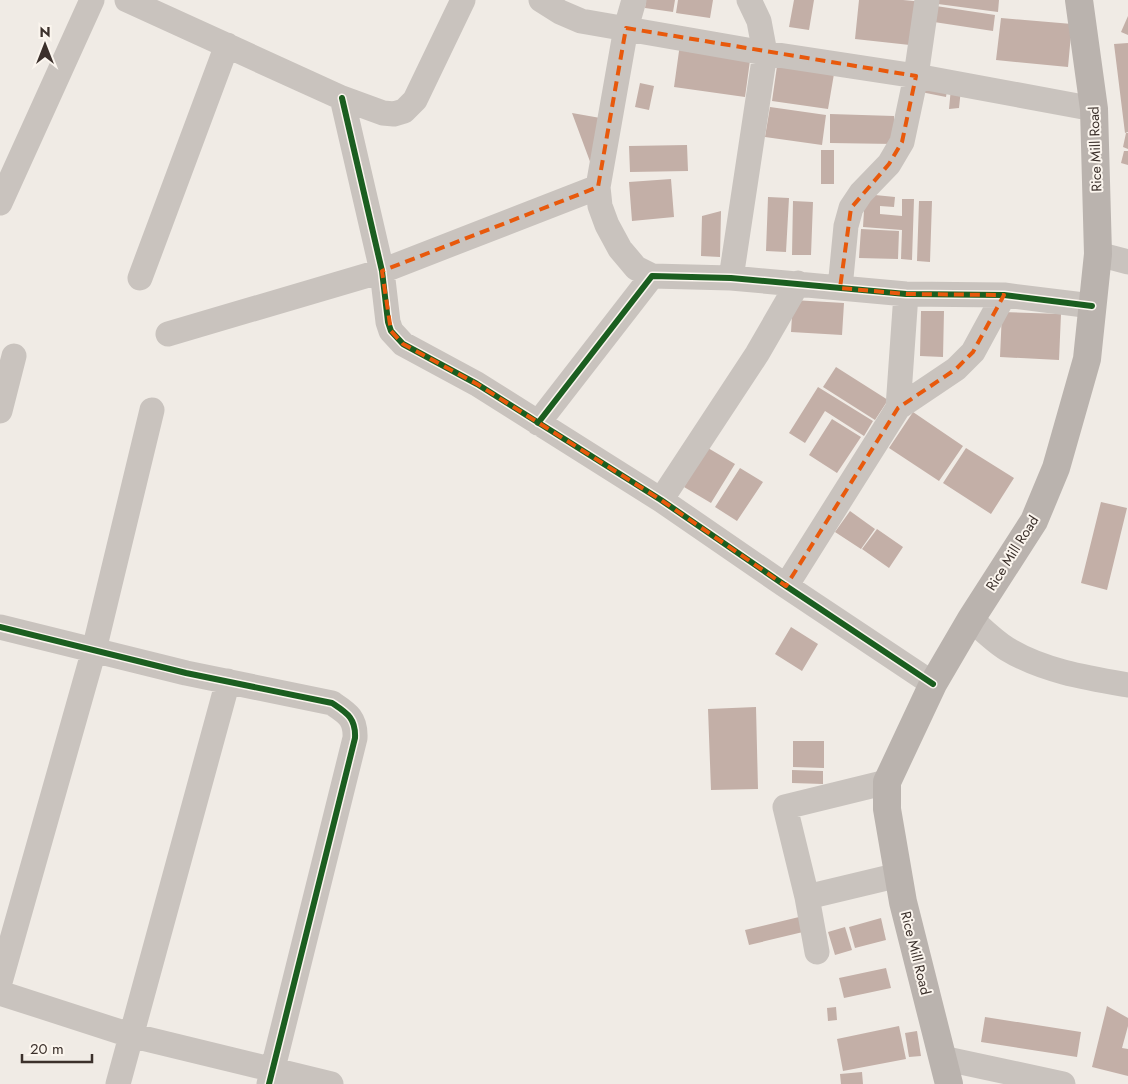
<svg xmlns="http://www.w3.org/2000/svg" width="1128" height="1084" font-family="Jost,sans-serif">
<rect width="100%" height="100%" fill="#f0ebe5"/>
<path fill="#c3afa7" d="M646,0H675L673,12L645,8Z
M678,0H713L710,18L676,13Z
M794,0H814L809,30L789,27Z
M859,0H903L924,2L919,46L855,39Z
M939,0H999L998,12L938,4Z
M936,6L995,15L993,31L934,22Z
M1128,16V35L1121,32Z
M1001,18L1072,24L1068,67L996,60Z
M1128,43V132L1125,133L1114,44Z
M680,44L751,53L745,97L674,87Z
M778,59L835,68L828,109L772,101Z
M923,80L948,84L946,97L921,92Z
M640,83L654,86L649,110L635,107Z
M951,88L961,89L959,108L949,109Z
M770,107L826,115L822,145L765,137Z
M572,113L606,119L595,175Z
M830,114L894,116V144L830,143Z
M1126,133H1128V149L1123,147Z
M687,145L688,171L630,172L629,146Z
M821,150H834V184H821Z
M1124,151H1128V165L1121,163Z
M671,179L674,217L632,221L629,182Z
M865,194L895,197L894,207L880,206V214L902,216V199H914L912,260L901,259L902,230L863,227Z
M768,197L789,198L786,252L766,251Z
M793,201L813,202L811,255H792Z
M919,201H932L930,262L917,261Z
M721,211L720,257L701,256L702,216Z
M861,229L899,231L898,259L859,258Z
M793,300L844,303L842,335L791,332Z
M921,311H944L943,357L920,356Z
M1002,312L1061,314L1059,360L1000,357Z
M836,367L888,400L875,420L823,387Z
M818,387L873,421L864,436L825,411L805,443L789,433Z
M913,412L963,446L939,481L889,448Z
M832,419L861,437L837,473L809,455Z
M708,448L735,464L711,503L684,487Z
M966,448L1014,478L991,514L943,483Z
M740,468L763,482L737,521L715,507Z
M1101,502L1127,508L1107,590L1081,583Z
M850,511L875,529L861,549L835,532Z
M877,529L903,547L889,568L862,549Z
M791,627L818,644L802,671L775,654Z
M756,707L758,789L711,790L708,709Z
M793,741H824V768L793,767Z
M792,770L823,771V784L792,783Z
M799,917L803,932L749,945L745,930Z
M881,918L886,940L855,948L849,927Z
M845,927L852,950L835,955L828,932Z
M886,968L891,988L844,998L839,978Z
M1107,1006L1128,1018V1026L1122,1048L1128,1049V1076L1092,1067Z
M836,1007L837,1020L828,1021L827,1008Z
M985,1017L1081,1032L1077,1057L981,1042Z
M899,1026L906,1059L843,1071L837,1039Z
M917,1031L921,1056L909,1057L905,1033Z
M862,1072L863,1084H841L840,1074Z"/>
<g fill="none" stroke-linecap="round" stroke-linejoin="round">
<path stroke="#c9c3be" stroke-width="25" d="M127,0L342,98L383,113L394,114L404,111L415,100L463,0
M541,0L560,12L581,21L765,53L916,76L1094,109
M634,0L626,28L598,187L600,206L607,225L620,249L636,268L652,276
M342,98L382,271L388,322L391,331L403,344L477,384L661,500L786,586L933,684
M0,203L92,0
M1098,254L1128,262
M140,278L227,45
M731,278L765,53L759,21L749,0
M840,288L846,226L851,208L861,193L889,164L902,142L916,76L927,0
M168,334L382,271L598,187
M898,408L956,369L973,352L1004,295
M0,411L14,356
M538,423L652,276L731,278L906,294L1004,295L1092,306
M661,500L757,354L798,283
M786,586L898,408L906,294
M971,619C982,629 994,641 1007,649C1043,671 1087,678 1128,685
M0,627L186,673L332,703C347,713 356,718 355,738L269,1084
M807,897L899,875
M817,952L807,897L785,807L887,782
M0,982L94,650L152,410
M0,993L130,1035L331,1084
M942,1058L1063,1084
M118,1084L228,681"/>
<path stroke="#bab3ae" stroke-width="28" d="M949,1084L903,902L887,809V782L933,684L971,619L1034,521L1056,468L1087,359L1098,254L1094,109L1079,0"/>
<g stroke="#fbf5ee" stroke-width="9">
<path id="cycleway" d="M342,98L382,271L388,322L391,331L403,344L477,384L661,500L786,586L933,684
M538,423L652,276L731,278L906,294L1004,295L1092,306
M0,627L186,673L332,703C347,713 356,718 355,738L269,1084"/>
</g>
<use href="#cycleway" stroke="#1b5e20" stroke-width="6"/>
</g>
<path fill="none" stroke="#e8590c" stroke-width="4" stroke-dasharray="10 6" stroke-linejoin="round" d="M626,28L916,76L902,142L889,164L851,208L840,288L906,294L1004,295L973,352L956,369L898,408L786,586L661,500L477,384L403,344L391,331L382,271L598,187Z"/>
<g text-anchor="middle" stroke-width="4" stroke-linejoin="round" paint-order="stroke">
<g font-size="14" fill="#3b302b" stroke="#fbf5ee">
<text transform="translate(1095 149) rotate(-92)" y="5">Rice Mill Road</text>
<text transform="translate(1012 553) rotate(-58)" y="5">Rice Mill Road</text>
<text transform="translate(916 953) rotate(76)" y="5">Rice Mill Road</text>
</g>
</g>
<g transform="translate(45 45)" stroke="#fbf5ee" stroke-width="4" paint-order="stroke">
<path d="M0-4L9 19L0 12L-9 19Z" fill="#3b302b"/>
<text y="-8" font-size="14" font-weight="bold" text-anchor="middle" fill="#3b302b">N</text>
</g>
<path d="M22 1054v8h70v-8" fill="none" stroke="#3b302b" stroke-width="2.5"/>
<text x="30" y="1054" font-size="15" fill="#3b302b" stroke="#fbf5ee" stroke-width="4" paint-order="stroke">20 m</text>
</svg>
